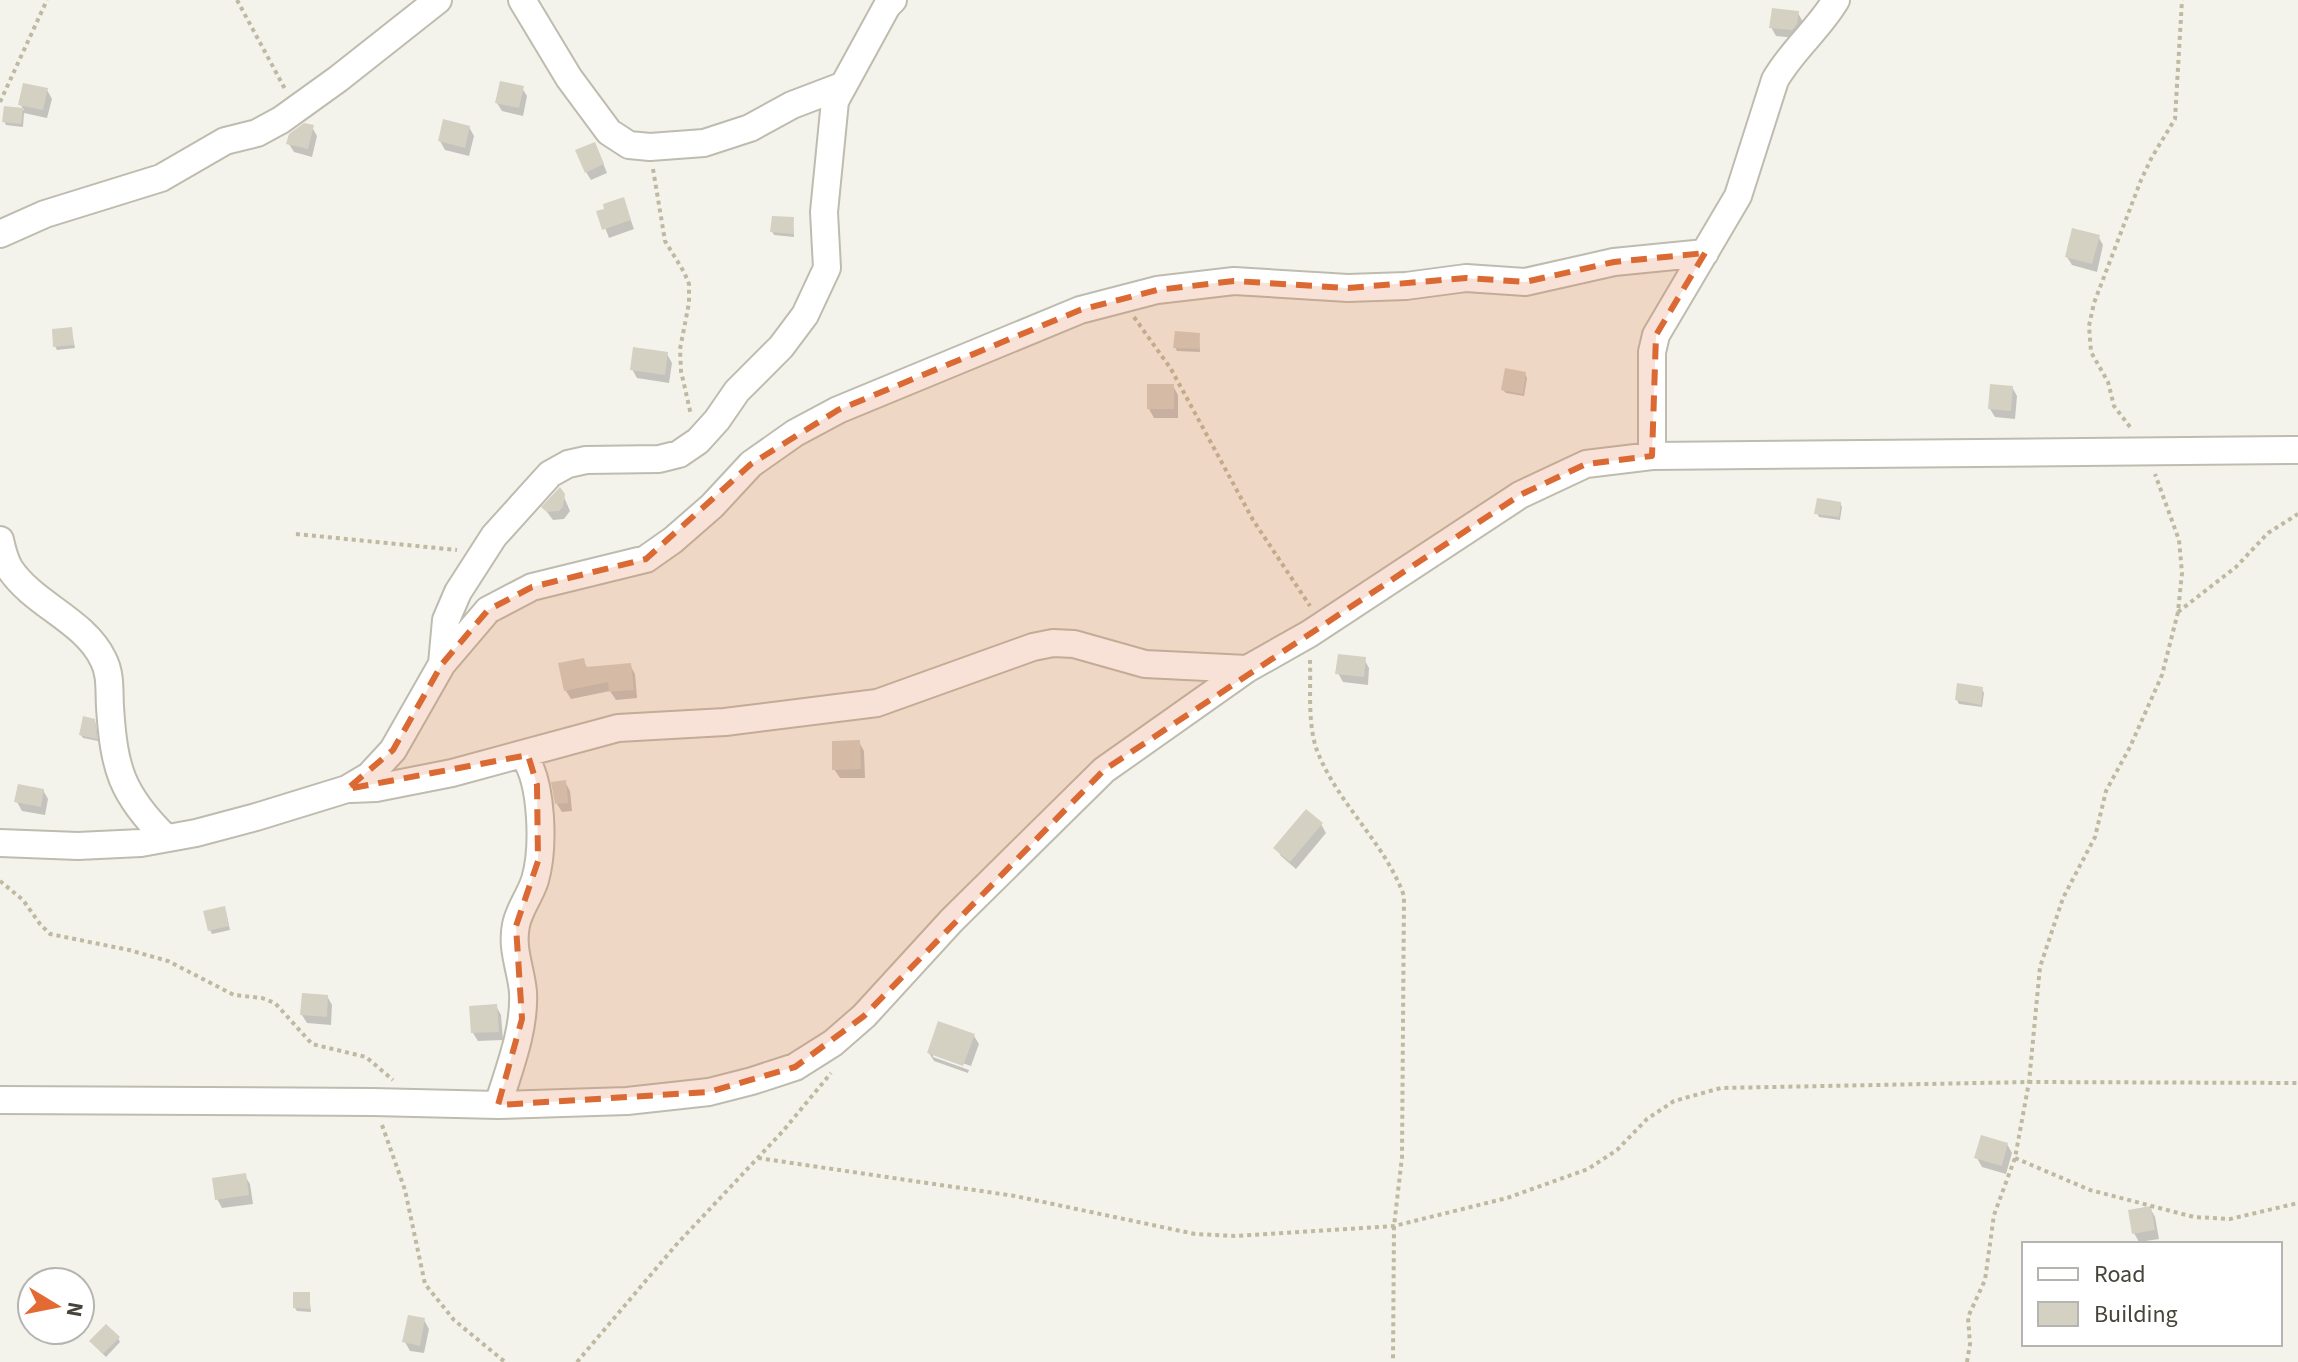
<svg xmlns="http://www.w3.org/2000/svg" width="2298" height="1362" font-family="'Source Sans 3',sans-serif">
<rect width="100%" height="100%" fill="#f4f3eb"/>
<path fill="#0003" d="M1798,13L1803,22L1801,34L1797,38L1776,36L1771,27Z
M522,88L527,96L523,116L502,111L497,103Z
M47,90L52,99L47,118L24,113L23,127L6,125L4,121L5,108L24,110L20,104Z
M312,127L317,136L312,157L294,152L289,144Z
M469,127L474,136L469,156L445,150L440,141Z
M599,153L607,173L591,180L586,172Z
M623,199L634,229L609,238L599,212Z
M793,219L794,237L774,235L772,231Z
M2098,236L2103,245L2097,272L2072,265L2067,257Z
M71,329L75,348L57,350L55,346Z
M1199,335L1200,352L1177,351L1175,347Z
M667,354L672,363L669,383L637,378L632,369Z
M1525,374L1527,378L1524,396L1506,393L1503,390Z
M1173,386L1178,395V418H1154L1149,409Z
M2012,387L2017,396L2015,419L1995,417L1990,409Z
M561,490L570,511L564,519L553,520L544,508Z
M1840,503L1842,507L1840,520L1819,517L1817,513Z
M1364,659L1369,668L1368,685L1343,682L1338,673Z
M583,660L588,669L630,665L635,674L637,698L616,700L610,691L571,699L566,691L561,665Z
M1982,689L1984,693L1982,707L1959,704L1957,700Z
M94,721L96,724L98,741L83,738L81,735Z
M859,742L864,751L865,778H840L834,769Z
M565,782L570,791L572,811L562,812L557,804Z
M43,790L48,799L45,815L22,811L17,802Z
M1321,824L1326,833L1296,869L1281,856L1276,848Z
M226,912L230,930L212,934L210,930Z
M327,996L332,1005L331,1025L307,1023L302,1015Z
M496,1006L501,1015L503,1040L478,1041L473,1033Z
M974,1036L979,1044L971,1066L933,1053V1057L969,1070L968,1073L934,1061L929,1053Z
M2007,1144L2012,1153L2006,1174L1982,1167L1977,1158Z
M245,1176L250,1184L253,1204L222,1208L217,1199Z
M2150,1208L2155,1217L2159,1239L2139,1242L2134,1233Z
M309,1294L311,1312L297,1311L295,1308Z
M424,1320L429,1329L424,1353L410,1351L405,1342Z
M118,1338L120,1342L106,1357L94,1345Z"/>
<path fill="#d4d0c2" d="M1772,8L1799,11L1797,24L1792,30L1769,28Z
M500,81L524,86L519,108L495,103Z
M23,83L48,88L43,110L18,105Z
M4,106L23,108L21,124L2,122Z
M443,119L470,126L465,148L438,141Z
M304,123L314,125L308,149L286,144L289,134Z
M595,142L604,164L585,173L575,150Z
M624,197L631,220L602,230L596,211L604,209L603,204Z
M772,216L794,217L793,234L770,232Z
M2072,228L2100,235L2092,264L2065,257Z
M72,327L74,345L53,347L52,329Z
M1175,331L1200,333L1199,349L1173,348Z
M633,347L668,352L665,375L630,370Z
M1505,368L1526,372L1523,394L1501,390Z
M1147,384H1174V409H1147Z
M1990,384L2013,386L2011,411L1988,409Z
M560,487L565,494L563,507L559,511L547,512L541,507Z
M1817,498L1841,502L1839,517L1814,514Z
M1338,654L1366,657L1364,677L1335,674Z
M584,658L586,667L631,663L634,690L609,692L608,682L564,691L558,663Z
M1957,683L1983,687L1981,705L1955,700Z
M83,716L95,719L97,739L79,735Z
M860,740L861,769L832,770V741Z
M566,780L568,803L555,804L551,782Z
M18,784L44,789L41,807L14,802Z
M1306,809L1323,823L1290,862L1273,848Z
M225,906L229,926L208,931L203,911Z
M302,993L328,995L327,1017L300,1015Z
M497,1004L499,1032L471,1033L469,1006Z
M938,1021L975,1034L963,1066L927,1053Z
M1981,1135L2008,1143L2002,1166L1974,1158Z
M246,1173L249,1195L215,1200L212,1178Z
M2151,1206L2155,1230L2132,1234L2128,1210Z
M293,1292H310V1309L293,1308Z
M408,1315L425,1318L420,1346L402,1342Z
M106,1324L120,1337L103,1354L89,1341Z"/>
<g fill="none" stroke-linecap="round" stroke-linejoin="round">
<g stroke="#bebcae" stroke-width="30">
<path id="minor" d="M522,0L569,78L609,132L629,145L650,147L704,143L750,128L792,105L842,86
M0,234L45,214L161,178L225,141L257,133L281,120L338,79L438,0
M1652,456V352L1656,335L1738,196L1775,80C1792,50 1819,29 1836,0
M0,540C2,549 5,561 10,569C34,605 84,620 103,659C111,674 109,690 110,707C114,768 121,794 166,838
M442,664L446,620L458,592L494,536L550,474L568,464L586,460L659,459L679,454L698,441L717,420L737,391L781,347L805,315L827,268L824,212L835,101L887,6L893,0
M351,789L376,788L452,773L618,728L725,722L877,703L1033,647L1053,643L1074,644L1145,664L1247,669
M0,843L78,846L141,843L196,833L256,817L347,789L369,776L393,750L442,664L488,610L532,587L646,559L673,540L712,506L751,464L795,433L838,410L1080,310L1157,290L1234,281L1348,288L1406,286L1466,278L1525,282L1614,262L1705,253
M0,1100L373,1102L498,1105L627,1101L709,1092L752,1081L795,1067L833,1043L864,1016L952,920L1104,770L1247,669L1309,634L1520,495L1586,464L1652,456L2298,450
M498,1105C509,1069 525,1030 523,992C521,969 511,949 516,925C519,909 530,896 535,880C544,849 543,781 523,755"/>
</g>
<path stroke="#bfb9a1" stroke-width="4" stroke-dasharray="4 4" stroke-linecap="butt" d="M237,0L285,89
M0,102L47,0
M653,169L665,241L684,272L689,284V303L680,349L681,371L691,415
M1134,317L1171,369L1253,520L1310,606
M2130,427L2114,406L2108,382L2091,352L2089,326L2094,303L2141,180L2152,157L2175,119L2182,0
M296,534L457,550
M2178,612L2236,567L2268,533L2298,514
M1310,660C1311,689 1307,726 1318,753C1339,805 1385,843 1404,896L1402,1157L1394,1226L1393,1362
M0,881L23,900L40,924L50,934L129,950L168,961L234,995L262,998L275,1003L312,1044L366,1057L393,1080
M382,1125L405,1190L425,1284L454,1320L505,1362
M758,1158L1015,1196L1195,1234L1235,1236L1394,1226L1507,1198L1588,1169L1617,1150L1647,1119L1674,1101L1721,1088L2029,1082L2298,1083
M2015,1158L2090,1190L2194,1217L2230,1219L2298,1203
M577,1362L676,1245L783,1131L831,1073
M1967,1362L1970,1344L1968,1317L1985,1280L1994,1215L2015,1158L2029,1082L2040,967L2063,898L2095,837L2106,791L2130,747L2162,675L2178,612L2182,573L2179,540L2155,474"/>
<use href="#minor" stroke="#fff" stroke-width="26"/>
</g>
<path fill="#db6933" fill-opacity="0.2" stroke="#db6933" stroke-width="6" stroke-dasharray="16 10" stroke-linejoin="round" d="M1705,253L1656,335L1652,456L1586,464L1520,495L1104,770L864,1016L795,1067L709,1092L498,1105L522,1019L516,926L538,861L537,785L528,755L347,789L393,750L442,664L488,610L532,587L646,559L751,464L838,410L1080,310L1157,290L1234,281L1348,288L1466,278L1525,282L1614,262Z"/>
<rect x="2022" y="1242" width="260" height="104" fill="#ffffff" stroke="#b5b4b0" stroke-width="2"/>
<rect x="2038" y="1268" width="40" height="12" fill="#ffffff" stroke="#b5b4b0" stroke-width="2"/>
<text x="2094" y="1282" font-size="24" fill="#47443a">Road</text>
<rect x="2038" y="1302" width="40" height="24" fill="#d4d0c2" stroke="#b5b4b0" stroke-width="2"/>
<text x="2094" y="1322" font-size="24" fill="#47443a">Building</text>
<g transform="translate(56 1306) rotate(100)"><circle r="38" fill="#ffffff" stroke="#b5b4b0" stroke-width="2"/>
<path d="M0-6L14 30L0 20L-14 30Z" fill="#e36b33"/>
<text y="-12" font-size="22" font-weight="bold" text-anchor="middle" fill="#47443a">N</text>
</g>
</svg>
